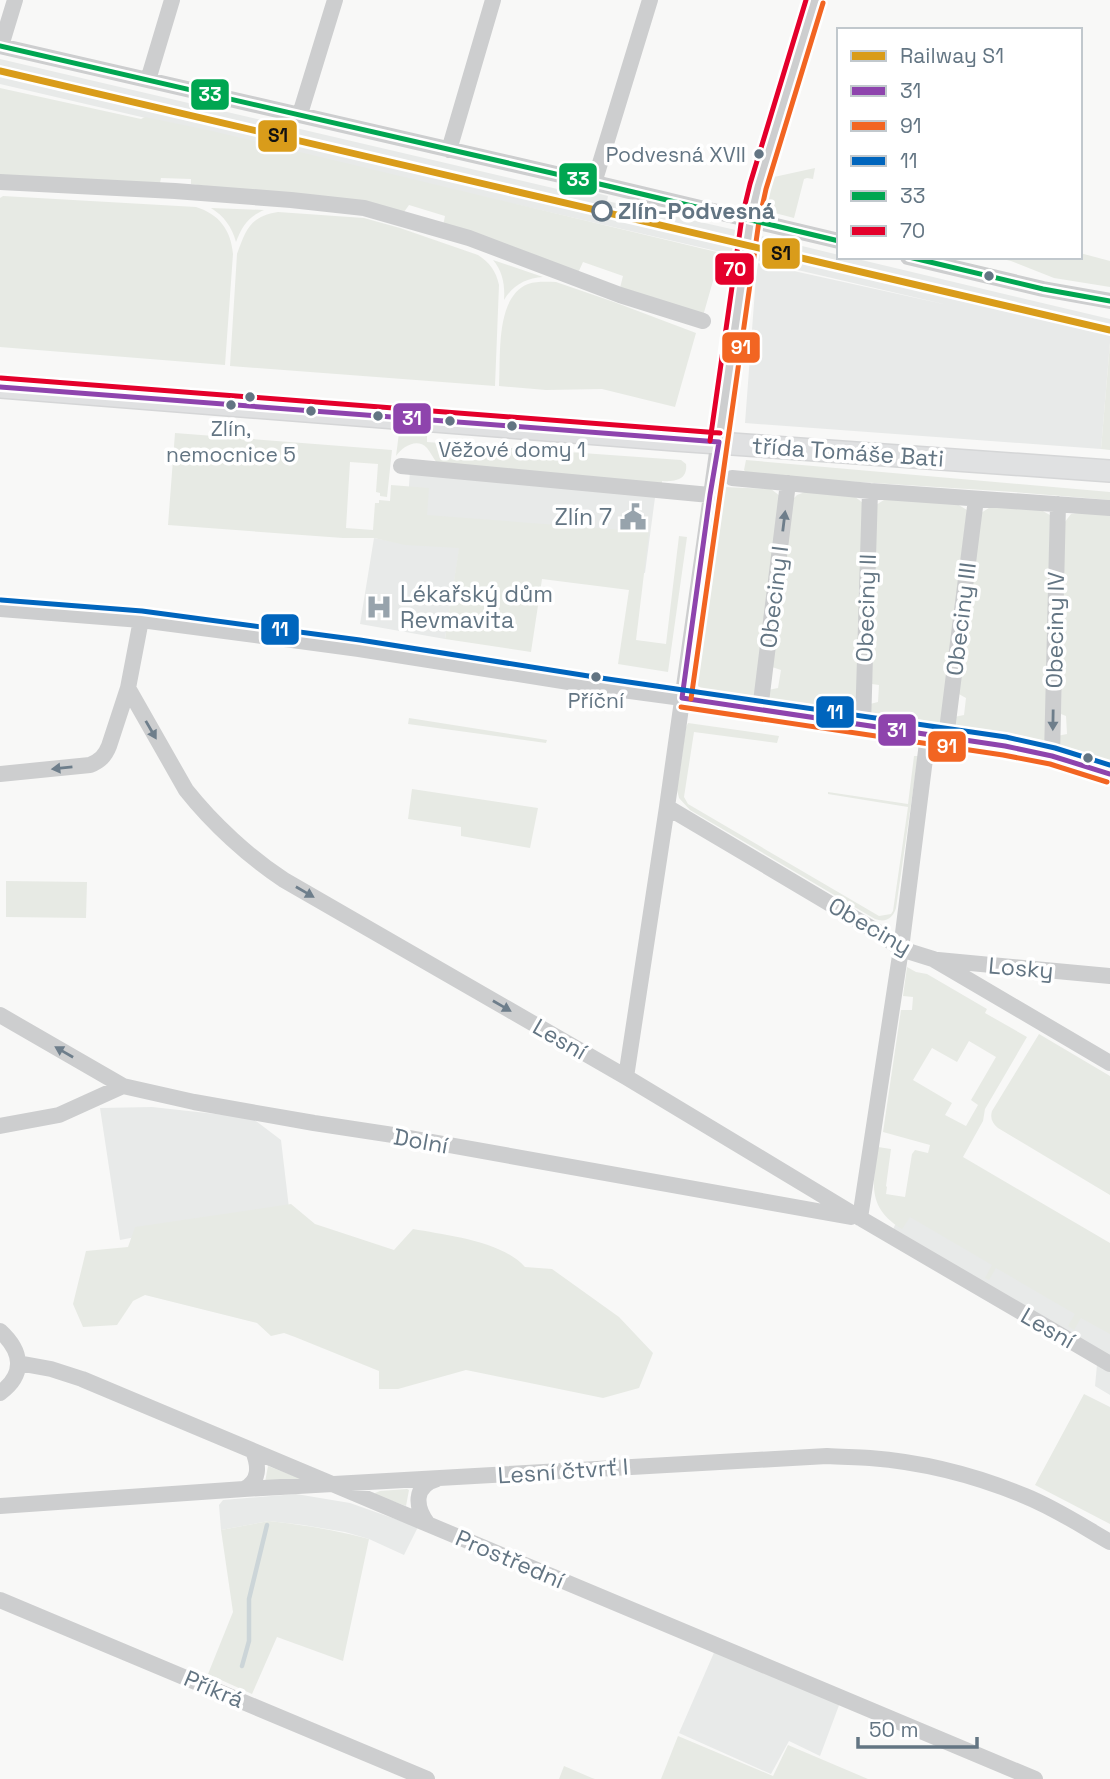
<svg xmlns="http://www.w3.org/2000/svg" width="1110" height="1779" font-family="'Space Grotesk',sans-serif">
<rect width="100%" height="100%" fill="#f8f8f7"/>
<path fill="#e8eae9" d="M0,59L583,195L585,190L608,196L607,201L749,233L839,255V257H849L1110,319V342L1101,449L745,423L757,263L948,305L0,84Z
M410,471L656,490L645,573L459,551L445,639L360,624L374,538L405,544Z
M152,1107L252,1118L281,1140L289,1208L120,1240L100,1108Z
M912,1205L1110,1317V1395L1095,1386L1097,1365L888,1240L895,1225Z
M296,1494L350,1503L418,1527L404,1555L369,1539L345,1532L303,1525L269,1521L221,1530L219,1505L223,1500Z
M716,1648L841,1700L820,1756L789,1741L771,1774L679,1733Z"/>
<path fill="#e7eae4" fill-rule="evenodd" d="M0,88L141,119L145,117L212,131L721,253L703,316L620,288L623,276L583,262L578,273L443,226L445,216L409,205L404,212L191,184V179L161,178L160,183L0,175Z
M815,168L813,179L807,178L804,179L794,218L771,212L766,205L774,177Z
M3,196L196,207C219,214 231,230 233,254L225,365L0,347V198Z
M211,208L264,210C248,217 242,226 236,242C232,227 224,216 211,208Z
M278,212L364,218L400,228L478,255C490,263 496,271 499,285L495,386L230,366L237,254C246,229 251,216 278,212Z
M1080,253L1110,261V287L1054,278L1011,261L994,257H1080Z
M493,260L543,277C526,278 513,285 504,300C505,285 503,272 493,260Z
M556,282L614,302L696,333L675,407L602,389L546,390L499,386C501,356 495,297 528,284C537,281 547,282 556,282Z
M1110,343V450L1101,449Z
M175,433L392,450L387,497L380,496V493L376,492L378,464L350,462L346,528L373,530L375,503H379V500L390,501L391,485L429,488L427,515L649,532L636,640L666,644L679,536L687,537L668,672L618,664L629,590L542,579L531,652L445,639L459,548L405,545L374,538H343L168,525Z
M399,433L427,436V442L681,460L686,464C688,480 675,482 662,481V488L437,463C433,458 431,453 427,448C417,437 402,447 396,456Z
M746,460L1110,492V500L1014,492L752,475L747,474L744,470Z
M724,487L771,489L780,496L755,699H752C737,697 705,697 697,684C693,679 694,673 693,667L719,491Z
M805,492L854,496L863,503L857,712L851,714L772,702L769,700L768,690L778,688L781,670L772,667L792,500L797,495Z
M887,498L957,504L967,510L941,725L938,726L872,717L869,714L870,704L878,702L879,685L872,684L876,505Z
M992,506L1041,510L1050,515L1046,741L1042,743L954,729V717L964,715L966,698L957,693L981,513Z
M1079,513L1110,515V764L1058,747L1057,736L1067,734L1066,716L1061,714L1064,523L1071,514Z
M409,718L547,740L546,743L408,724Z
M688,723L779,736L777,743L694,732L684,797L688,804L879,916L891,914L893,911L908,807L828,794V792L908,804L914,756H918L896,908C893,918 886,923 875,919L690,810L679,798L677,790L686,727Z
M412,789L538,808L530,848L461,836V827L408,819Z
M6,881L87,882L86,918L6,917Z
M907,967L916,972L927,974L987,1009L985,1013L1027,1037L985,1109L983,1121L963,1157L1110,1243V1334L1081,1318L1074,1330L1068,1326L1075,1314L996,1268L989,1280L985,1278L992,1265L910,1217L902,1229C866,1207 873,1183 878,1147L891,1149L886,1186L887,1187L886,1194L905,1197L912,1154L915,1150L928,1153L930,1145L883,1132L901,1010H912L913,997L903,996ZM969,1041L996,1057L971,1100L978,1105L966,1126L945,1115L952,1103L913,1080L932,1048L957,1062Z
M1039,1034L1110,1076V1195L998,1128C992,1123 990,1118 992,1111Z
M291,1204L315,1224L394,1250L413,1229C446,1235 502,1241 525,1267L552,1269L619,1317L653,1353L639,1388L603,1398L466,1370L398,1389H379V1371L295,1337L284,1333L271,1336L257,1323L145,1295L133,1301L117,1325L83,1327L73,1304L86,1251L128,1247L135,1227Z
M1084,1394L1110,1407V1524L1035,1485Z
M268,1466L302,1479L265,1482Z
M407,1489L409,1490L406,1506L376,1495L375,1493L380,1491Z
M269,1521C303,1525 336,1530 369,1539L343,1661L277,1637L252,1694L208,1674L233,1612L221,1530Z
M678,1736L773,1776L788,1745L868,1779H661Z
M564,1766L592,1778L595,1779H559Z"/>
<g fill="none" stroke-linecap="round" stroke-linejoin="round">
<path stroke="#ccd5d8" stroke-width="4.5" d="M242,1666L249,1641V1599L267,1525"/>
<g stroke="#d5d6d7" stroke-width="24">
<path id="major" d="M0,387L675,440L1110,471"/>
</g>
<path stroke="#cdcecf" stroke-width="16" d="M0,46L608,186L839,241
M1,46L15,0
M148,80L172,0
M300,114L335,0
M449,150L493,0
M0,182L175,191L291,200L364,208L469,238L620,295L703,321
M594,183L650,0
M908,257L1043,289L1110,301
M401,466L710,495
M732,478L870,491L1110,508
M0,609L141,620L359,649L600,687L682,698L1005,746L1052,756L1110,774
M141,620L128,688L186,790C213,824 249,857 284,880L626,1077L860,1218L1110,1364
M760,710L788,483
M863,725L870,491
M946,738L976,499
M1052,756L1058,504
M0,774L90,765C100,761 105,756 109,746L128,688
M667,807L881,934L901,949L933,959L1110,1063
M938,960L1110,976
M0,1015L123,1086L194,1102L314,1123L393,1135L851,1217
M626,1077L667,807L748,233L758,187L815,0
M0,1126L59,1115L123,1086
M860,1218L901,949L928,735
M0,1331C22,1351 26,1374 0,1393
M18,1363L51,1369L82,1379L1035,1779
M244,1489C260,1481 259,1466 253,1451
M0,1506L244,1489L827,1456C841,1457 856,1457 870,1458C922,1462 977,1476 1025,1496C1055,1508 1082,1526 1110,1542
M428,1524C415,1507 413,1486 437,1479
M0,1600L427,1779"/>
<use href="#major" stroke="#e0e1e2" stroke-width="21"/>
<g stroke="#fff" stroke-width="10">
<path id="bus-1" d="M0,387L719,442
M682,698L1005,746L1052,756L1110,774
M682,698L710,495L719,442"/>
</g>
<g stroke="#fff" stroke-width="10">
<path id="bus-2" d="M691,699L759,221L766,189L823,3
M681,707L1003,755L1050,764L1107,782"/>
</g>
<g stroke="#fff" stroke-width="10">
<path id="bus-3" d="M1,600L142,611L360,640L601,678L1006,737L1055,748L1110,765"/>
</g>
<g stroke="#fff" stroke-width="10">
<path id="bus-4" d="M0,46L608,186L839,241
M909,257L1043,289L1110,301"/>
</g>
<g stroke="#fff" stroke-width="10">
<path id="bus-5" d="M1,378L720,433
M710,441L742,217L750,184L806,0"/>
</g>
<use href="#bus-1" stroke="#8e44ad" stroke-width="5"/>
<use href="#bus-2" stroke="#f26522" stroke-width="5"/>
<use href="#bus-3" stroke="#0065bd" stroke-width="5"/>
<use href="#bus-4" stroke="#00a651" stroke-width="5"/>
<use href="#bus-5" stroke="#e4002b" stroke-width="5"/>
<g stroke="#fff" stroke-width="12">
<path id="rail-1" d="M0,71L1110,330"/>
</g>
<use href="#rail-1" stroke="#d99c1a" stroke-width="7"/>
</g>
<defs><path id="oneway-solid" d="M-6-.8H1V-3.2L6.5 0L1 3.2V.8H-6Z" transform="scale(1.75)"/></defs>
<g fill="#6e7e8b">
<use href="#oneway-solid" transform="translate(784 521) rotate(-83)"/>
<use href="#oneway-solid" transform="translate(1053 720) rotate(91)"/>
<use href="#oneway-solid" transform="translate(151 730) rotate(60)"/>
<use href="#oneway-solid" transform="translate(62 768) rotate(174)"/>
<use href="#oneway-solid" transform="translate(305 892) rotate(30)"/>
<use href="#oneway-solid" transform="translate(502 1006) rotate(30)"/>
<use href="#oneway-solid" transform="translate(64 1052) rotate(-150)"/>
</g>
<defs>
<g id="civic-bare" transform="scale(2.1)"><path d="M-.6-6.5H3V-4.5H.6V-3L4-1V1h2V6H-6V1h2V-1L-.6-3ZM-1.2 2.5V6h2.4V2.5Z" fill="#97a3ac" stroke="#fff" stroke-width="2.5" paint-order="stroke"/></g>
<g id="hospital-bare" transform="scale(2.1)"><path d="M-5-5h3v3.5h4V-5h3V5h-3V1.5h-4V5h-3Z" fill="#97a3ac" stroke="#fff" stroke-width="2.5" paint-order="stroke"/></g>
</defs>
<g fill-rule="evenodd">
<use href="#civic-bare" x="633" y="517"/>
<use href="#hospital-bare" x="379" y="607"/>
</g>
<g fill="#637583" stroke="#fff" stroke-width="2.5">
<circle cx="759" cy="154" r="6"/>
<circle cx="989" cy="276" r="6"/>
<circle cx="250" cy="397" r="6"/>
<circle cx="231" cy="405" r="6"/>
<circle cx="311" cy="411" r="6"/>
<circle cx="378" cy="416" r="6"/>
<circle cx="450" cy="421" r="6"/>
<circle cx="512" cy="426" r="6"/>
<circle cx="596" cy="677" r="6"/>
<circle cx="1088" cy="758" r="6"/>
</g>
<circle fill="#fff" stroke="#637583" stroke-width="3.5" cx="602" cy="211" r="9"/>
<g text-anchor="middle" stroke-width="7" stroke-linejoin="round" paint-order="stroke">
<g font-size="21" fill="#637583" stroke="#fff">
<text x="746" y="162" text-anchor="end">Podvesná XVII</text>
<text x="231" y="436">Zlín,<tspan x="231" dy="26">nemocnice 5</tspan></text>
<text x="512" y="457">Věžové domy 1</text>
<text x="596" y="708">Příční</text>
</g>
<g font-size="23" font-weight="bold" fill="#637583" stroke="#fff" text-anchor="start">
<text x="618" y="219">Zlín-Podvesná</text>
</g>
<g font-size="23" fill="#637583" stroke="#fff">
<text transform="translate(848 452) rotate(4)" y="8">třída Tomáše Bati</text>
<text transform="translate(774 597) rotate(-83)" y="8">Obeciny I</text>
<text transform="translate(866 608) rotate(-88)" y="8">Obeciny II</text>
<text transform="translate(961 619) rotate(-83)" y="8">Obeciny III</text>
<text transform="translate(1055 630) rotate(-89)" y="8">Obeciny IV</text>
<text transform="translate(870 926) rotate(30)" y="8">Obeciny</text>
<text transform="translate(1021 968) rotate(5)" y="8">Losky</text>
<text transform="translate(560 1039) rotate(30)" y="8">Lesní</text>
<text transform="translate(421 1141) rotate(10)" y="8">Dolní</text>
<text transform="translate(1048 1328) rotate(30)" y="8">Lesní</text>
<text transform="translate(563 1471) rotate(-4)" y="8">Lesní čtvrť I</text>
<text transform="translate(510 1559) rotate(23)" y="8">Prostřední</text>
<text transform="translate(214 1689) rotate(23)" y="8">Příkrá</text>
</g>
<g font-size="23" fill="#637583" stroke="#fff" text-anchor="end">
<text x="612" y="525">Zlín 7</text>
<text x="400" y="602" text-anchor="start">Lékařský dům<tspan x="400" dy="26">Revmavita</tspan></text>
</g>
</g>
<g stroke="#fff" stroke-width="2.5">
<rect x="190" y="78" width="40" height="33" rx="7" fill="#00a651"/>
<rect x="257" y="119" width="41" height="34" rx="7" fill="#d99c1a"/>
<rect x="558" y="162" width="40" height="34" rx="7" fill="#00a651"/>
<rect x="761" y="237" width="40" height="33" rx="7" fill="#d99c1a"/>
<rect x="714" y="252" width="41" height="34" rx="7" fill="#e4002b"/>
<rect x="721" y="331" width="40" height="33" rx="7" fill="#f26522"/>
<rect x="392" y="402" width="40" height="33" rx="7" fill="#8e44ad"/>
<rect x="260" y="613" width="40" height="33" rx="7" fill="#0065bd"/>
<rect x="815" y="695" width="40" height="34" rx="7" fill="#0065bd"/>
<rect x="877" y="713" width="40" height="34" rx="7" fill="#8e44ad"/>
<rect x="927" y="730" width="40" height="33" rx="7" fill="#f26522"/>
</g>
<g font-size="19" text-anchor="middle" font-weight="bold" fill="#fff">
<text x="210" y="101">33</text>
<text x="578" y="186">33</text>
<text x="735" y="276">70</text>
<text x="741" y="354">91</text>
<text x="412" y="425">31</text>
<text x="280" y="636">11</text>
<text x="835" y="719">11</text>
<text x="897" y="737">31</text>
<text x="947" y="753">91</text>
</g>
<g font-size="19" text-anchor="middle" font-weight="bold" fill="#111">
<text x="278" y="142">S1</text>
<text x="781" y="260">S1</text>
</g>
<rect x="837" y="28" width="245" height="231" fill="#ffffff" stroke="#c1c8cd" stroke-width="2"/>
<rect x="851" y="51" width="35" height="10" fill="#d99c1a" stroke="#c1c8cd" stroke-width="2"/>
<text x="900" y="63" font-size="21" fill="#637583">Railway S1</text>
<rect x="851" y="86" width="35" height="10" fill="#8e44ad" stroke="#c1c8cd" stroke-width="2"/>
<text x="900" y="98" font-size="21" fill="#637583">31</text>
<rect x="851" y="121" width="35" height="10" fill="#f26522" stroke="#c1c8cd" stroke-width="2"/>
<text x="900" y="133" font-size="21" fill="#637583">91</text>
<rect x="851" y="156" width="35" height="10" fill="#0065bd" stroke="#c1c8cd" stroke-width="2"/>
<text x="900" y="168" font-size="21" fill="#637583">11</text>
<rect x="851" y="191" width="35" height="10" fill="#00a651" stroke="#c1c8cd" stroke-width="2"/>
<text x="900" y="203" font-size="21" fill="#637583">33</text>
<rect x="851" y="226" width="35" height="10" fill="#e4002b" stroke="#c1c8cd" stroke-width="2"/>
<text x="900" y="238" font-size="21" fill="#637583">70</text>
<path d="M858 1737v10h119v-10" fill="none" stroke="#637583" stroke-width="3.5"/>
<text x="869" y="1737" font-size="21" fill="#637583" stroke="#ffffff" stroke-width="5" paint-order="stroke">50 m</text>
</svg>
